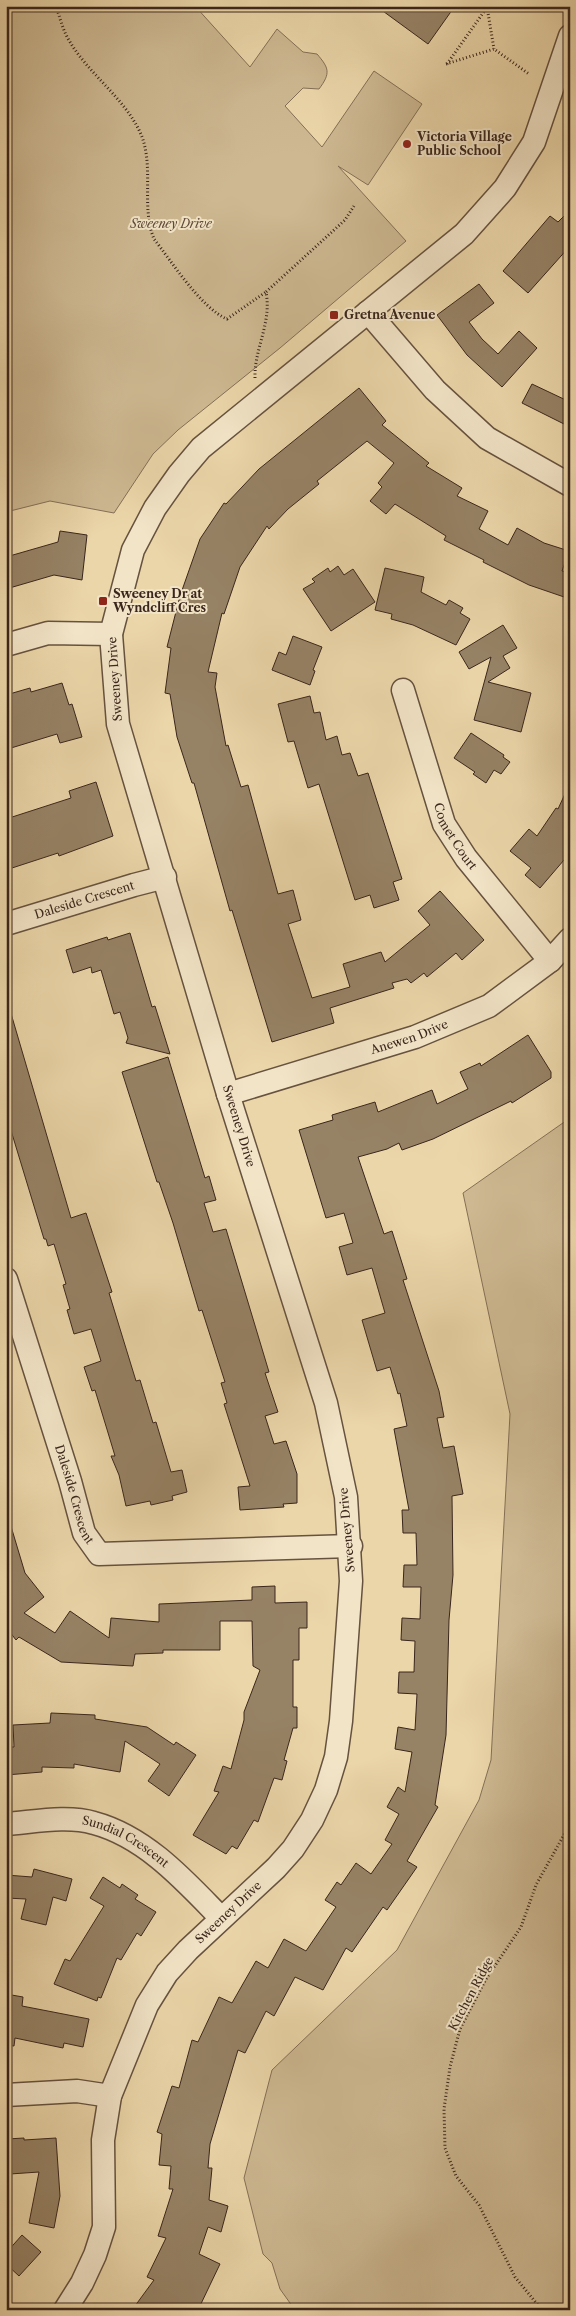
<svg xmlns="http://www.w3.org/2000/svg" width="576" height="2316" font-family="'Libre Caslon Text',serif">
<rect width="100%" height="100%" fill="#ebd6a9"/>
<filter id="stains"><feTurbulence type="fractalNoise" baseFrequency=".004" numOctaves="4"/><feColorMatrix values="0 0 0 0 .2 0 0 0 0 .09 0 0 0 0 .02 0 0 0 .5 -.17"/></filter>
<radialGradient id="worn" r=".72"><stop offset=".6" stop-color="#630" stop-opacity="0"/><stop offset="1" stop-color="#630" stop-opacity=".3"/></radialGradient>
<path fill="#cdb891" stroke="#846f56" d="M6,6H195L250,67L277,29L303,52L317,54C329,68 331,73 319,89L303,88L285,106L322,147L374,71L422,104L368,185L338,166L406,241L280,348L178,430L153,454L114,513L50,501L6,512Z
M570,1118V2310H295L280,2289L272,2263L263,2254L244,2178L272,2070L397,1950L479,1800L491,1760L510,1414L463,1193Z"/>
<path fill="#968265" stroke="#3a261c" d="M376,6H455L428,44Z
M570,210V246L528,293L503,271L550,216L558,222Z
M479,284L494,303L469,322L482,339L498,354L519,331L537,348L502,387L467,355L437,315Z
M532,384L570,402V427L522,403Z
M359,388L386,421L382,425L429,463L426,466L462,488L457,496L488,511L479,529L508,545L517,528L544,543L569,551L562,571L570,573V599L529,585L483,562L484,560L444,540L446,536L395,504L386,514L370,501L382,487L378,483L394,463L367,441L317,481L319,484L288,509L269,529L267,526L240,567L224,614L222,613L208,672L217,673L215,687L226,746L228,745L241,787L248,785L278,894L293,890L301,920L288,924L312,998L350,987L343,964L381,952L385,962L430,925L418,911L440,891L484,940L462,960L456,953L427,977L424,973L411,983L407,979L392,983L394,988L330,1008L334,1023L272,1042L232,910L230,911L194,783H192L177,737L170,694L165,693L171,648L167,647L180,596L200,539L224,503L226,504L259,469Z
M60,531L87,535L82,580L54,575L6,589V557L58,542Z
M338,566L344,575L353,569L375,602L331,631L303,589L315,582L312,579L328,568L330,572Z
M385,568L424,577L421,592L446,605L449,600L463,608L460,613L470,619L456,645L413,625L391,619L392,614L375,610Z
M503,625L517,648L503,656L510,668L488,682L531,693L521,732L474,720L491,657L469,669L459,652Z
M293,636L322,647L313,670L315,671L310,685L272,670L279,652L286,655Z
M62,683L69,705L72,704L82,737L60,743L57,734L11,748L6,733V695L30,688L31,692Z
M310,696L314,713L320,712L326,740L337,736L342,755L350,753L358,776L368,773L402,879L393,882L399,900L374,908L370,895L355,900L319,784L308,788L294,741L288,742L278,704Z
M471,733L504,755L503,757L510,762L501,774L494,770L486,783L473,774L475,772L454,758Z
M96,782L113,836L59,856L58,853L12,868L6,850V819L71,798L69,791Z
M570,783V853L540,888L525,875L531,868L510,851L529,829L537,836L556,808L558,809Z
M130,933L152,1007L155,1006L170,1054L126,1043L128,1038L120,1012L114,1014L101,970L92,973L91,967L73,973L66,950L107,937L108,940Z
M10,1010L71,1218L86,1213L112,1292L109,1293L136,1381L140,1380L153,1423L156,1422L171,1472L182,1470L187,1492L172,1496L173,1500L151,1505L150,1501L126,1506L119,1475L111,1456H115L109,1436L95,1390L92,1391L84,1367L101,1361L91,1329L74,1334L67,1310L70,1309L63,1285L66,1284L54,1244L48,1246L46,1239H44L6,1114V1011Z
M528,1035L551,1072V1078L512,1103L511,1101L433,1139L402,1150L399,1143L387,1149L358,1157L384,1234L392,1231L407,1279L403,1280L439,1391L444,1417L437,1418L443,1448L454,1446L463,1494L452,1496L453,1575L449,1620L446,1735L435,1805L438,1807L407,1861L417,1867L387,1910L383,1907L352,1952L346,1948L323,1990L295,1977L274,2016L266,2011L245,2053L238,2050L210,2144L208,2168H212L209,2200L228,2206L221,2232L208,2227L199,2254L220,2264L198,2310H132L154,2280L147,2277L166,2238L158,2236L173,2189H169L171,2166L159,2165L162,2134L157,2132L172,2086L179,2088L192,2040L198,2042L219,1997L232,2003L256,1961L268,1968L284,1939L306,1951L336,1907L325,1900L337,1882L341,1885L356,1863L371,1874L392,1844L385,1840L399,1814L387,1807L398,1787L405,1792L412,1752L395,1749L398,1727L415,1730L417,1694L398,1693L399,1672H414L415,1641L401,1640L402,1618L420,1619L421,1587H403L404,1565H417L416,1533H403L402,1510H409L394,1429L407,1426L400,1393L398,1394L390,1367L377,1371L362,1320L385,1313L372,1268L347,1275L339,1247L353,1243L344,1213L326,1218L299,1130L333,1120L332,1115L375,1102L378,1112L432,1090L437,1104L468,1089L460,1072L480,1063L481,1066Z
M168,1057L205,1178L209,1176L216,1200L204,1203L213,1232L226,1229L269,1372L265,1373L278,1412L265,1416L274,1444L286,1441L297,1474V1503L283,1504L284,1507L240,1510L238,1487L250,1486L224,1404L227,1403L221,1383L225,1382L202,1310L199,1311L173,1223L159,1182H157L122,1072Z
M10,1523L25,1573L44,1597L24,1613L55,1633L70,1611L109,1638L111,1618L159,1622V1604L252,1600V1587L275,1586V1603L307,1602V1628H299V1660H293V1707H297V1728H293L284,1760L287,1761L282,1780L274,1778L258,1822L254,1820L237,1849L232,1846L226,1854L193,1835L219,1792L214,1791L223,1766L231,1769L244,1720V1712L260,1670L253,1666L252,1621H220V1650H163V1653L135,1654L133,1666L61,1662L19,1637L16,1640L6,1627V1524Z
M51,1713L95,1715V1719L147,1727L174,1745L176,1742L196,1755L169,1796L148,1781L160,1764L125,1741L120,1772L74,1764V1768L42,1767V1772L6,1775V1747H14L13,1725L50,1723Z
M34,1869L72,1879L66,1901L53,1897L46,1925L21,1919L26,1899L6,1898V1875L32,1877Z
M103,1877L120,1888L122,1884L138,1895L135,1899L156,1912L141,1936L137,1933L121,1960L117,1958L101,1998L98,1997L97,2001L54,1984L65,1959L70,1961L104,1906L90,1898Z
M6,1994L23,1997L22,2006L89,2019L83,2047L64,2043L63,2048L15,2038L14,2046L6,2045Z
M24,2138V2140L56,2138L60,2196L54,2228L29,2223L39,2172L10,2174L7,2139Z
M22,2235L41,2252L19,2276L6,2264V2253Z"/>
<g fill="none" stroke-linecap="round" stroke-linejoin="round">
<g stroke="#66523f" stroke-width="25">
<g id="street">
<path d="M368,312L435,390L487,438L570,485"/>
<path d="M6,645L48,633L111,634"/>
<path id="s1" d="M403,690L444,824L466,858L550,961"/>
<path id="s2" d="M6,924L134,885L165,877"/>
<path id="s3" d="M228,1094L415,1037L489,1006L550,961L570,939"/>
<path id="s4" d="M6,1279L70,1481L84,1533L99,1554L351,1546"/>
<path id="s5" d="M6,1824C34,1822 67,1815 94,1823C146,1837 185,1881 221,1918"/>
<path d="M6,2095L77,2091L110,2096"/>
<path id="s6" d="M65,2310L82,2283L95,2255L104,2227L103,2140L110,2096L147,2005L167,1973L188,1950L276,1868L293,1849L312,1820L326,1790L336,1757L341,1721L351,1581L346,1497L326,1403L228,1094L118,724L111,634L133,550L155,508L179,474L201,448L464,234L505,188L534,142L570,36"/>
</g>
</g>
<path stroke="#3a261c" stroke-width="3" stroke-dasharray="1 2.5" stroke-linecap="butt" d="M56,6C60,18 63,31 70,42C89,74 122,96 139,130C156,164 140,205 154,239C172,262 201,308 227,319L266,292
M487,7L494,49
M446,64L494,49L529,74
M447,64L488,6
M255,378C254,349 272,323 266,292L345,220L354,206
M542,2310L515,2277L479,2205L456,2176L445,2148L444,2109L450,2067L460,2029L486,1979L521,1927L536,1885L570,1824"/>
<use href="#street" stroke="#f2e4c7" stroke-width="22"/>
</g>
<g fill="#8f2418" stroke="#f2e4c7" stroke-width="2">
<circle cx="407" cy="144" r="5"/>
<rect x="329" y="310" width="10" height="10" rx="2.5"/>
<rect x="98" y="596" width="10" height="10" rx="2.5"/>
</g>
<g text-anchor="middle" stroke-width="4" stroke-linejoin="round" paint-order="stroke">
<g font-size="12" font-weight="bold" fill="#3a261c" stroke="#f2e4c7" text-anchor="start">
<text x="417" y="141">Victoria Village<tspan x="417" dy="14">Public School</tspan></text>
<text x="344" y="319">Gretna Avenue</text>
<text x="113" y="598">Sweeney Dr at<tspan x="113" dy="14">Wyndcliff Cres</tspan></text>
</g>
<g font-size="12" font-style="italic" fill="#5f4a39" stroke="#f2e4c7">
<text x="171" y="228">Sweeney Drive</text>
</g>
<g font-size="12" fill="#3a261c" stroke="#f2e4c7">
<text transform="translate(115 679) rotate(-94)" y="4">Sweeney Drive</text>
<text dy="4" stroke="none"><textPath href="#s1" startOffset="156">Comet Court</textPath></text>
<text dy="4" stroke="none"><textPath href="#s2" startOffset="82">Daleside Crescent</textPath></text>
<text dy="4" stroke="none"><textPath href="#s3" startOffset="190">Anewen Drive</textPath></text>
<text transform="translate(239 1126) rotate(73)" y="4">Sweeney Drive</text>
<text dy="4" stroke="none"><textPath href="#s4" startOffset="226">Daleside Crescent</textPath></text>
<text transform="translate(347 1530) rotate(-95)" y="4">Sweeney Drive</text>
<text dy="4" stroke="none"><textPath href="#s5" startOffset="125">Sundial Crescent</textPath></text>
<text dy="4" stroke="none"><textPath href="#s6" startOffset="446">Sweeney Drive</textPath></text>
<text transform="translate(471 1994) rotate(-62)" y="4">Kitchen Ridge</text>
</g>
</g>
<rect width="576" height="2316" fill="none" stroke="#ebd6a9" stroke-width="25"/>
<rect x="8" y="8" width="561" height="2301" fill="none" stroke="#3a261c" stroke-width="2.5"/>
<rect x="12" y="12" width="551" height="2291" fill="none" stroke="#3a261c"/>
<rect width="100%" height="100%" filter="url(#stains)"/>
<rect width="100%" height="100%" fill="url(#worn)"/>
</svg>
